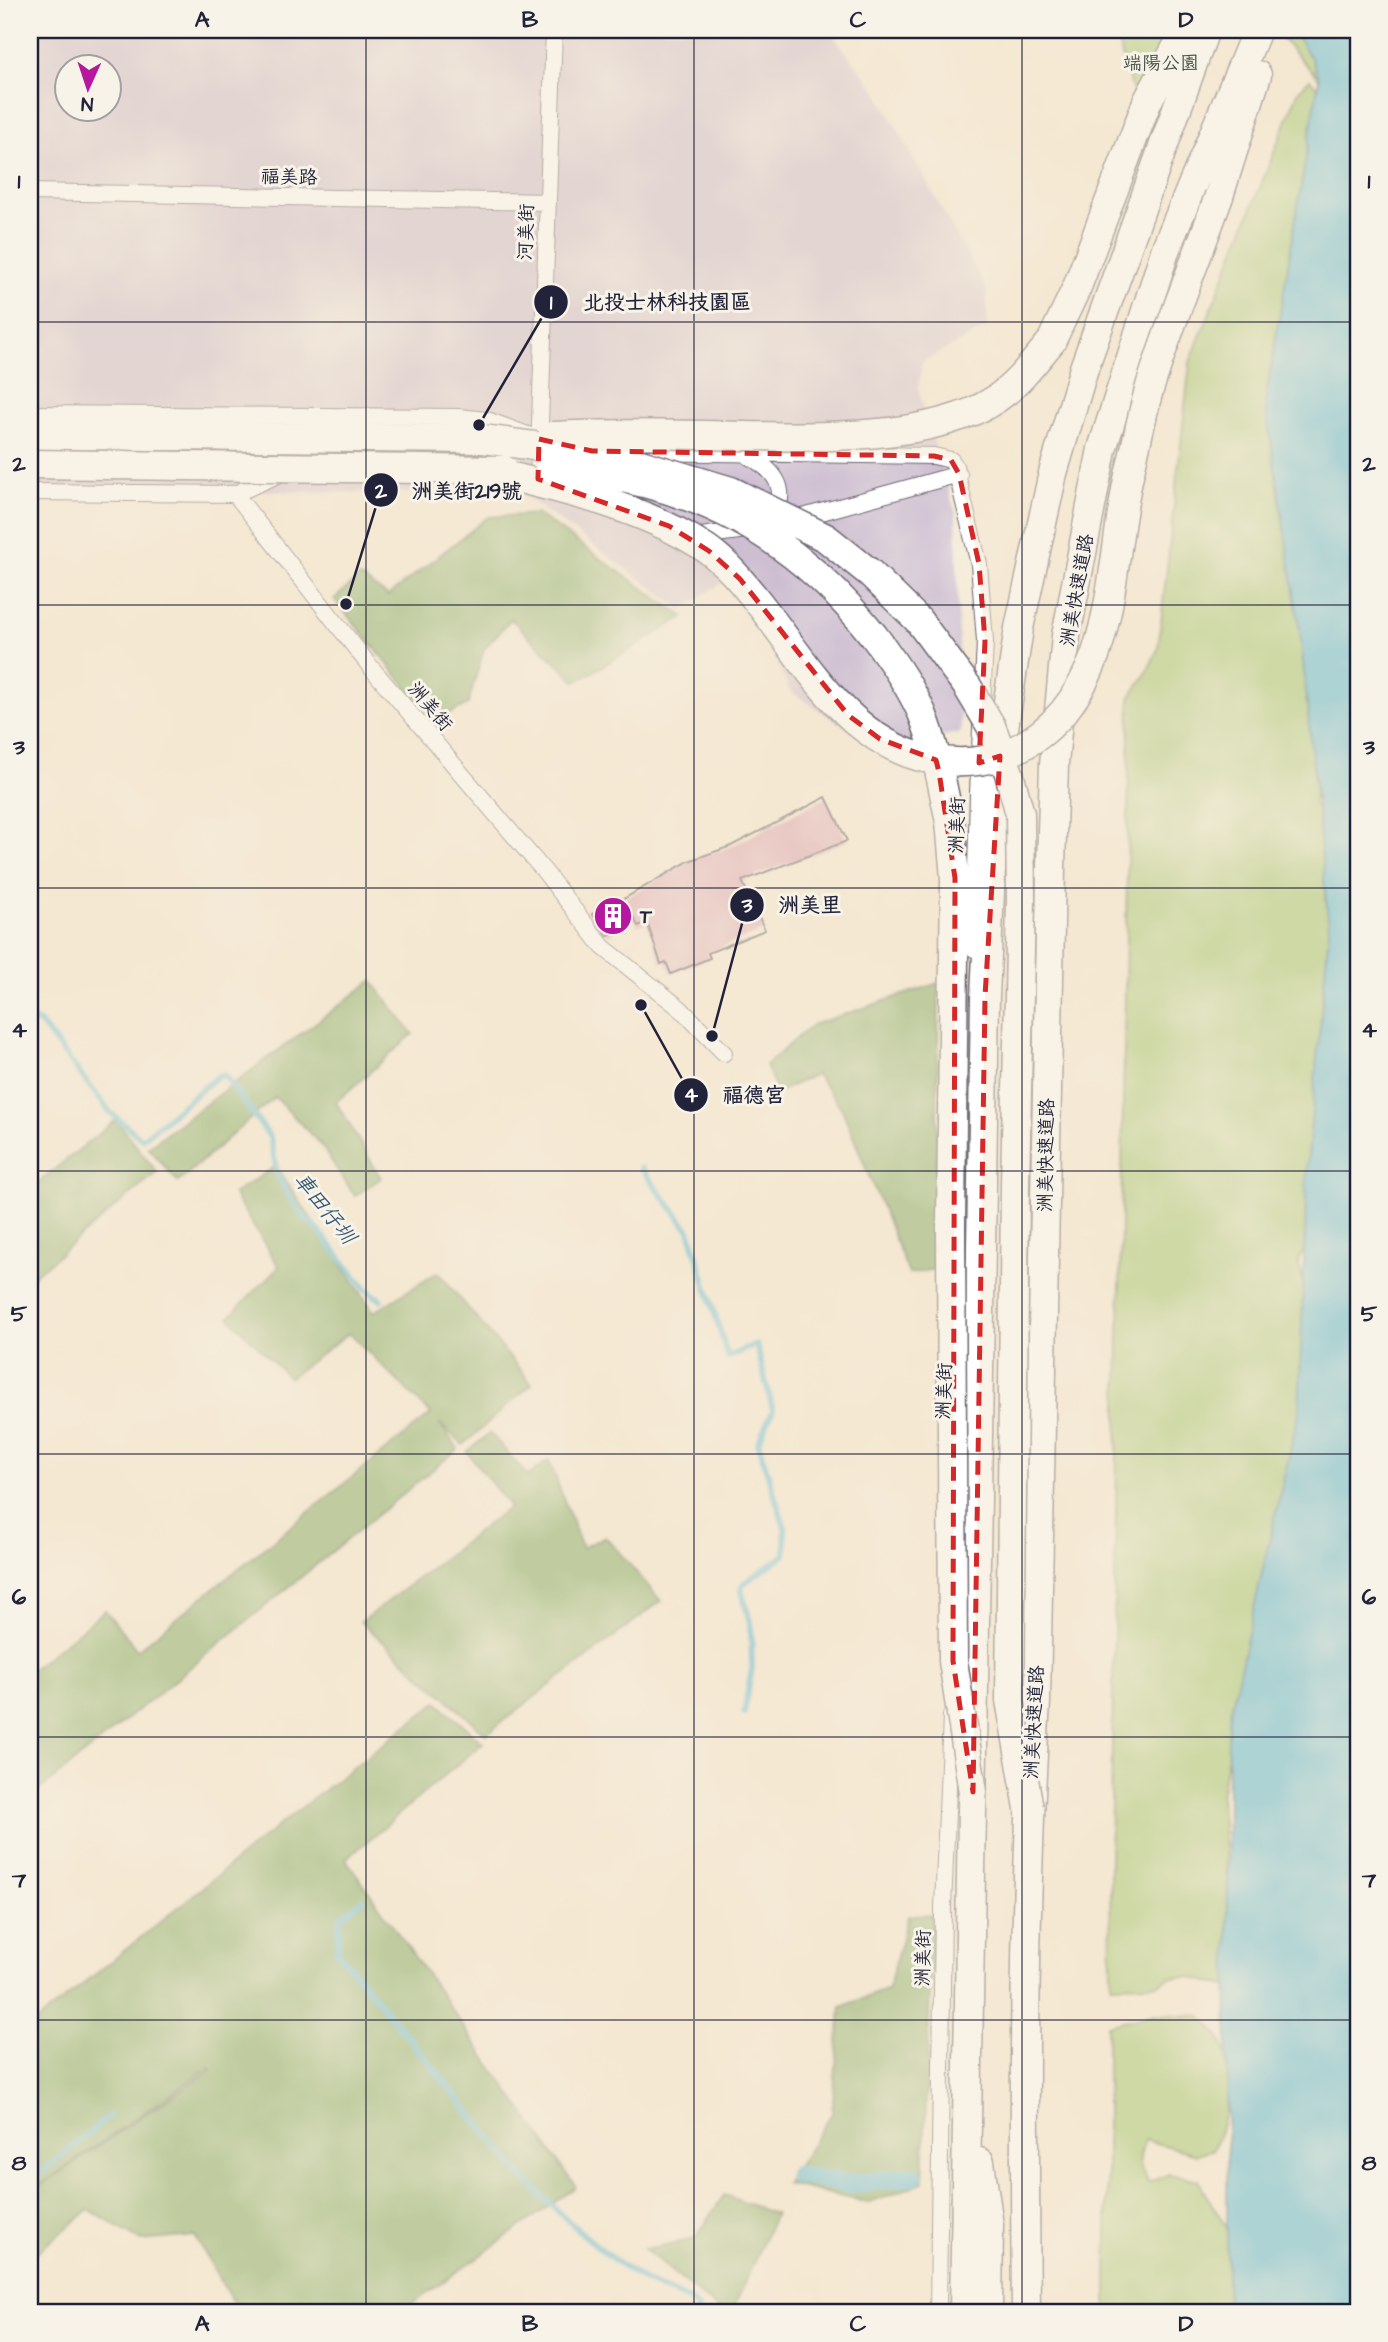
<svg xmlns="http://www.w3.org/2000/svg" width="1388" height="2342" font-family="'Architects Daughter','LXGW WenKai TC',sans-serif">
<rect width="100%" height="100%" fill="#f7f3e8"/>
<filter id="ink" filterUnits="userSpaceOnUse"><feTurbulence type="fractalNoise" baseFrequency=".0143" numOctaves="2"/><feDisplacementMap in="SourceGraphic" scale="14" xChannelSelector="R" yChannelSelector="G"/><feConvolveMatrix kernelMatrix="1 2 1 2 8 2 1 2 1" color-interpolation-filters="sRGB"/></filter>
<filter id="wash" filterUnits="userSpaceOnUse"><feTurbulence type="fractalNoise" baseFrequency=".00686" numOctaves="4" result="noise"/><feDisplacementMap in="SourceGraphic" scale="28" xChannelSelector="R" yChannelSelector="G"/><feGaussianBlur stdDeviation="1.57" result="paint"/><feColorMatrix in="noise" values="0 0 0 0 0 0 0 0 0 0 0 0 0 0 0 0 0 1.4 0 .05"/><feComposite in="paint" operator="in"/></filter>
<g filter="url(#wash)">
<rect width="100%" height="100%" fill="#f4e8d2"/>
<path fill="#cdbed2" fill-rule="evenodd" d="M30,30H829L876,90L986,289L988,327L922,362L918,389L956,514L961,732L879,750L790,691L734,575L682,609L522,494L30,489ZM66,66H108V108H66Z"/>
<path fill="#a1c771" stroke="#627456" stroke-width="2" d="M1114,30H1192L1135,98Z
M1274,30H1293L1311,58L1319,79Z
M1310,79L1326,99L1310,679L1305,702L1312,712L1323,749L1313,804L1336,819L1315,1230L1298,1261L1304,1287L1310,1378L1233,1719L1221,1797L1228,1893L1230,1979L1226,1986L1189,1977H1171L1158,1984L1111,1985L1110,1864L1130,698L1147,672L1158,649L1190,362L1299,90Z
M1152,2014L1202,2016C1208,2024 1217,2033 1222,2042C1237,2072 1225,2121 1213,2150L1196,2154L1145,2140C1137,2159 1138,2165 1148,2183L1169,2174L1199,2180L1203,2190L1227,2228L1230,2247L1226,2303L1232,2312H1107V2025Z"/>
<path fill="#80ac63" stroke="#51674f" stroke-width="2" d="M537,514L684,617L576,682L511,619L484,649L468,704L435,721L334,599L360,577L388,596L488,517Z
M372,981L413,1034L336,1102L381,1178L355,1196L320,1144L275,1097L178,1182L148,1147Z
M939,983L935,1269L909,1274L842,1109L816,1074L777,1093L766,1065L812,1025Z
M116,1120L157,1172L30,1279V1189Z
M276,1166L374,1312L438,1272L532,1384L463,1445L439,1423L458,1449L30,1798V1671L105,1610L137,1650L431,1414L349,1333L289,1378L229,1317L279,1267L233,1194Z
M490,1433L528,1476L549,1460L582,1548L605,1536L661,1601L486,1734L361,1622L510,1507L467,1452Z
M437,1702L483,1743L346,1859L576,2187L401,2312H238L195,2236L141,2241L89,2210L30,2258V2193L211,2069L209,2067L30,2192V2027L287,1819Z
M933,1915L923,2182L870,2203L786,2184L832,2113L841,2007L888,1989L908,1916Z
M724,2195L775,2214L732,2312H721L644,2249L695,2239Z"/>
<path fill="#58bad7" stroke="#3d6e89" stroke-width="2" d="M1293,30H1358V2312H1227L1228,1721L1299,1412L1307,1166L1329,930L1300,631L1265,403L1319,79L1311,58Z"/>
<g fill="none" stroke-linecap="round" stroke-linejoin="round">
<path stroke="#58bad7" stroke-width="6" d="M30,1018L41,1024L110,1112L142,1139L219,1075L225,1076L270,1137L278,1177L299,1211L318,1230L365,1288L381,1300
M641,1168L689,1230L728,1357L756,1344L773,1410L758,1443L785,1528V1555L744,1583L741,1588L751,1626L752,1668L744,1713
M363,1900L340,1918L337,1951L522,2176C558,2212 603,2256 646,2281C664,2292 685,2293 698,2309L696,2312
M30,2182L109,2116"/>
<path stroke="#58bad7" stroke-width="19" d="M797,2175L849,2184L914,2176"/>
</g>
<g id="blocks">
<path fill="#d89aae" d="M826,797L847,841L742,881L765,930L708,953L710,958L671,974L666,962L661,964L647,922L638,926L634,918L608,936L592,914L625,898L689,861L731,846Z"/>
</g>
</g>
<g filter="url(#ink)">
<use href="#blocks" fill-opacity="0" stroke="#6c6770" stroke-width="2"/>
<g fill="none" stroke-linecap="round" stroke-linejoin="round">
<g stroke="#6c6770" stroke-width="18">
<path id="street" d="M30,192L547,202
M30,414L458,417L487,420L533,437
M631,452L934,456L951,460L955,466L979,564L985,641L978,793L974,949
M748,456C775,470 790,489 773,518
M538,479L554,30
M30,492L235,494L282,473
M235,494L369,665L544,871L603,947L681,1009L724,1053
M792,520L959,474
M693,537L754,529
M938,2312L943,1908L951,1716"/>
</g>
<g stroke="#6c6770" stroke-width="31">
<path id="highway" d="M1219,196L1257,75
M1051,342L1077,287L1147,102L1186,30
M30,435L483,439
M950,821L955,878L952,1118
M980,2162L989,2225L988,2312
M964,2312L985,996L995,788L1019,628L1053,473L1084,368L1205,30
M1026,2312C1024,2109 1023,1905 1036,1702L1051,867L1054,764L1066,636L1102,449L1166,248L1257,30"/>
</g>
<use href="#street" stroke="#fff" stroke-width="16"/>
<use href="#highway" stroke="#fff" stroke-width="28"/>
<g stroke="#6c6770" stroke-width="31" stroke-linecap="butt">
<path id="highway-bridge" d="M552,436C602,433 652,434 702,435C784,436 926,446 996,399C1018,384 1034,362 1051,342
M483,439L617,457L731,491L826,538L870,573L918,620L967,686L991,726L1009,773L1020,814L1021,900L1015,1185L1010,1700L1029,1808
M30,464L504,470
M484,470C560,489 641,505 707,549C727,563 743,583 758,602C805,661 849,743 929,759C955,764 978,764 1003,755C1050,737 1079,700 1096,653C1115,596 1116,533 1129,475C1136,447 1141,418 1149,390C1169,325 1196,261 1219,196
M548,471C572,473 598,473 622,478C728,499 808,553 874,636C892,660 910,686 922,713C936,747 942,786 950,821
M952,1118L951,1228L953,1661L973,1792"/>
</g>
<use href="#highway-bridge" stroke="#fff" stroke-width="28"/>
</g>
</g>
<path d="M0 0H1388V2342H0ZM539,439L592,451L934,456L951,460L959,474L979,564L985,641L979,763L1000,756L985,996L973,1792L953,1661L955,878L939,772L936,760L880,739L848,715L740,579L709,551L669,526L538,479Z" fill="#f4e8d2" fill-opacity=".55" fill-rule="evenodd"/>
<path fill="none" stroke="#d62828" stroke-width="5" stroke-dasharray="14 9" stroke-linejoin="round" d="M539,439L592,451L934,456L951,460L959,474L979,564L985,641L979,763L1000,756L985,996L973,1792L953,1661L955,878L939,772L936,760L880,739L848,715L740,579L709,551L669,526L538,479Z"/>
<path fill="none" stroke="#22223b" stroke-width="2" stroke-opacity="0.55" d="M366,30V2312M694,30V2312M1022,30V2312M30,322H1358M30,605H1358M30,888H1358M30,1171H1358M30,1454H1358M30,1737H1358M30,2020H1358"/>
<defs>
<g id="building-disc" transform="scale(2.0125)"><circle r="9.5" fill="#b5179e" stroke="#f7f3e8"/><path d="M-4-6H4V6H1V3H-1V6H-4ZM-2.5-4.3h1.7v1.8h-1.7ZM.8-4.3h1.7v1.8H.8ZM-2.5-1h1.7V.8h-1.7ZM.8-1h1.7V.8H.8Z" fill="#fff"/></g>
</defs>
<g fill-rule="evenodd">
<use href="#building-disc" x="613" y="916"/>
</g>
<g text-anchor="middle" stroke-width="6" stroke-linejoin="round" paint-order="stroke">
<g font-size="19" fill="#48544b" stroke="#f7f3e8">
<text x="1161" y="69">端陽公園</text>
</g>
<g font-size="19" fill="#22223b" stroke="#f7f3e8">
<text transform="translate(289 176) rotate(1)" y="7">福美路</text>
<text transform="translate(525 232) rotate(-88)" y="7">河美街</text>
<text transform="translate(1076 590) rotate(-80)" y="7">洲美快速道路</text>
<text transform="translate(431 706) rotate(50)" y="7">洲美街</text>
<text transform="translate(956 825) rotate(-88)" y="7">洲美街</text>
<text transform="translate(1045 1155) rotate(-89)" y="7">洲美快速道路</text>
<text transform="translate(943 1391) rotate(-88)" y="7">洲美街</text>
<text transform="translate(1033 1722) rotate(-87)" y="7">洲美快速道路</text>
<text transform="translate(922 1958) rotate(-89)" y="7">洲美街</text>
</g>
<g font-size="19" font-weight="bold" fill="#22223b" stroke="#f7f3e8" text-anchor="start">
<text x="640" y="923">T</text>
</g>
<g font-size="21" font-style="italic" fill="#355772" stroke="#f7f3e8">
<text transform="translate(325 1208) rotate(51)" y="7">車田仔圳</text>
</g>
</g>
<path fill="none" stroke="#22223b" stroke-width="2.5" d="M479 425L551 302M346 604L381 490M712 1036L747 905M641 1005L691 1095"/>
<g fill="#22223b" stroke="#f7f3e8" stroke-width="2.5">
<circle cx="479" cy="425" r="7"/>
<circle cx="346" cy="604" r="7"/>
<circle cx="712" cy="1036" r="7"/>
<circle cx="641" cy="1005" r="7"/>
<circle cx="551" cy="302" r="18"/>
<circle cx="381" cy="490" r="18"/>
<circle cx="747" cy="905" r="18"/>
<circle cx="691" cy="1095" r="18"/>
</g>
<g font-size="21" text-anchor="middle" font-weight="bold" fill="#fff">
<text x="551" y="309">1</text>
<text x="381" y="498">2</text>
<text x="747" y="912">3</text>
<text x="691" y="1102">4</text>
</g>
<g font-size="21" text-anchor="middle" font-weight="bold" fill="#22223b" stroke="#f7f3e8" stroke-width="6" stroke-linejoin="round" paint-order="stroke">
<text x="667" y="309">北投士林科技園區</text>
<text x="467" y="498">洲美街219號</text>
<text x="810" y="912">洲美里</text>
<text x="754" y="1102">福德宮</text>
</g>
<rect width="1388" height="2342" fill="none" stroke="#f7f3e8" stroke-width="77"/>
<g transform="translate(88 88) rotate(183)"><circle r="33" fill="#f7f3e8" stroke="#a29fa3" stroke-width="2"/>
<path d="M0-5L12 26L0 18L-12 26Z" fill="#b5179e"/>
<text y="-10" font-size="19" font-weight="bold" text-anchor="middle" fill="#22223b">N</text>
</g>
<rect x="38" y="38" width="1312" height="2266" fill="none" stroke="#22223b" stroke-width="2.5"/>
<g font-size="23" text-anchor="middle" font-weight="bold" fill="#22223b">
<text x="202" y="27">A</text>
<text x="530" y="27">B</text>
<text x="858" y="27">C</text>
<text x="1186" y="27">D</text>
<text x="19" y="188">1</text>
<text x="1369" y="188">1</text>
<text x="19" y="471">2</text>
<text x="1369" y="471">2</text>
<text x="19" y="754">3</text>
<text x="1369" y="754">3</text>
<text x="19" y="1037">4</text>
<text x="1369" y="1037">4</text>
<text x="19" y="1321">5</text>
<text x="1369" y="1321">5</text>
<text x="19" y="1604">6</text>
<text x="1369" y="1604">6</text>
<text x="19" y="1887">7</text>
<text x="1369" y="1887">7</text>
<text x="19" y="2170">8</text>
<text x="1369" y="2170">8</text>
<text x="202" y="2331">A</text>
<text x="530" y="2331">B</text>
<text x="858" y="2331">C</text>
<text x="1186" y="2331">D</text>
</g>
</svg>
